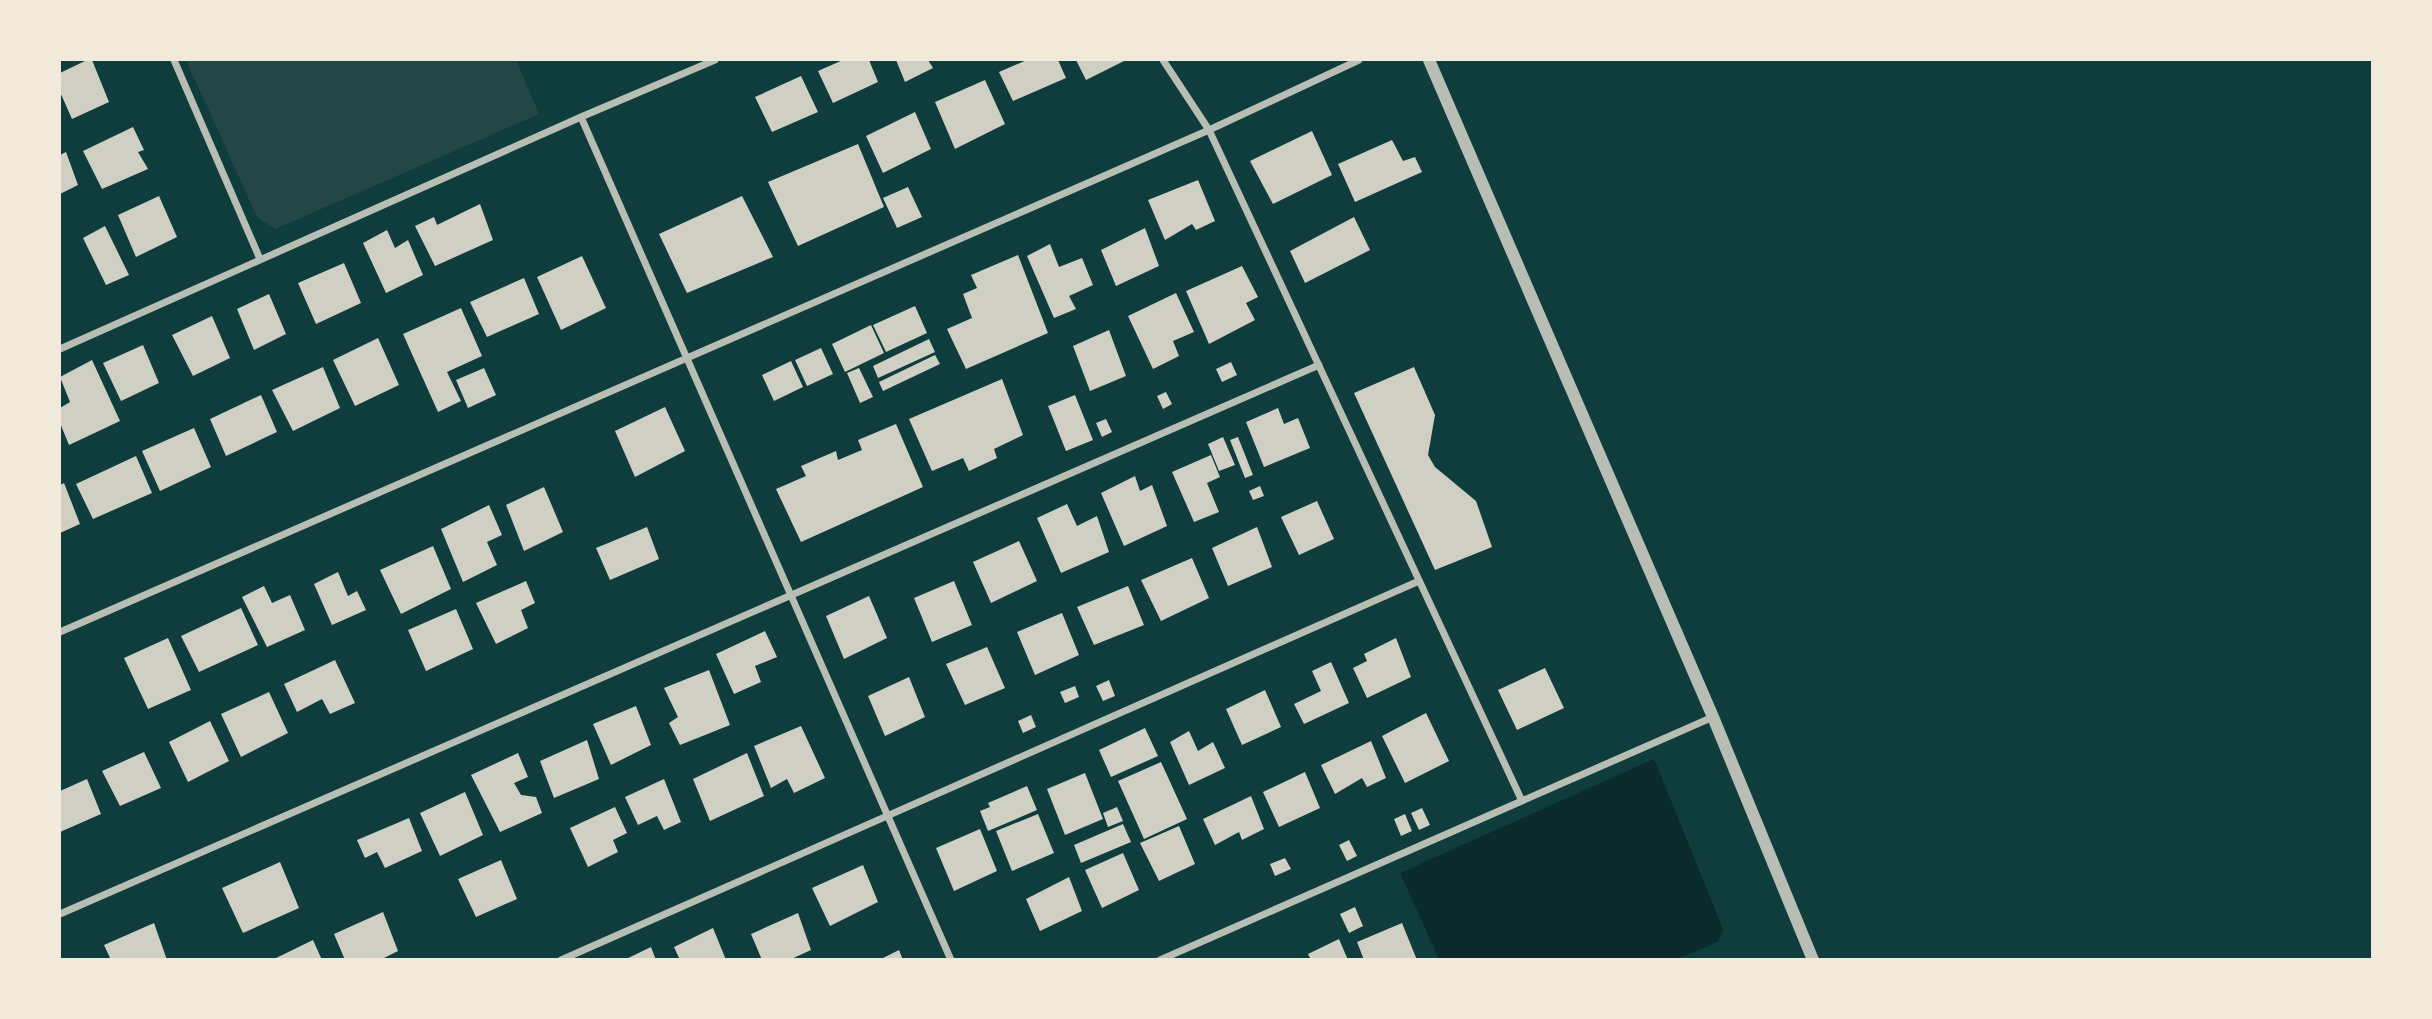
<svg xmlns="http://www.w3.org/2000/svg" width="2432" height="1019" font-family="'PT Sans',sans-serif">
<rect width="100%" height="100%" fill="#0f3d3e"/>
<path fill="#244646" d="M186,60H516L539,114L275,229L257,217Z"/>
<path fill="#0a2a2b" d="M1654,759L1723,929L1718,942L1677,959H1439L1400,873Z"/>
<path fill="#cfcfc3" d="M87,60H92L109,102L72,119L60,92V73Z
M843,60H869L878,82L833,103L818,71Z
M896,60H928L933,68L905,82Z
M1027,60H1058L1066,78L1013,101L999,72Z
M1076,60H1126L1086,80Z
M801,76L818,112L772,132L755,97Z
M985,80L1005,124L955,149L935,102Z
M915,112L931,149L883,173L866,136Z
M133,127L144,150L138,152L148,169L102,189L83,151Z
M1312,131L1332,175L1273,204L1250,161Z
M1392,140L1403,161L1415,157L1422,172L1355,202L1338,164Z
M858,144L884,207L798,246L768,182Z
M66,152L78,185L60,194V155Z
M1198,180L1215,221L1196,230L1192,224L1165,240L1148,200Z
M908,187L922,217L897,228L883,198Z
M159,196L177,237L136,257L118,215Z
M742,196L773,257L687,293L659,234Z
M480,204L493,240L435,266L415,226L434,217L437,225Z
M1354,217L1370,250L1305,283L1290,251Z
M105,226L129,275L106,285L83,238Z
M1145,228L1159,266L1116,286L1101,250Z
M387,230L395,248L408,240L423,275L386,293L363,243Z
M1050,244L1059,267L1082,258L1093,285L1069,296L1076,309L1054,318L1027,256Z
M1018,255L1048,333L966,369L947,329L972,318L963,294L977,288L971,275Z
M582,256L606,308L561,330L537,277Z
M344,263L361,303L316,324L298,283Z
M1242,266L1258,297L1246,303L1255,320L1209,344L1186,291Z
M524,278L539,314L487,337L470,302Z
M1176,293L1194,332L1173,341L1179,356L1153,369L1128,316Z
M269,294L286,334L254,350L237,309Z
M915,306L927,333L886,352L873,325Z
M461,308L482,356L447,372L461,401L438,412L403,334Z
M212,316L230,358L193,376L172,335Z
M871,325L884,353L845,372L832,344Z
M1109,330L1126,376L1090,391L1073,346Z
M378,338L399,385L355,406L333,360Z
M929,339L935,352L878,378L873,366Z
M143,345L159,383L121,401L103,363Z
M821,348L833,374L807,386L795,360Z
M935,355L940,364L883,391L879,382Z
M92,360L120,421L69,445L60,423V408L70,402L60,377Z
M791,361L803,387L774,401L762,375Z
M1231,362L1237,375L1222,382L1216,369Z
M323,367L340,408L293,431L272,390Z
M1414,367L1435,415L1428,455L1435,467L1476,501L1492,547L1435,570L1354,393Z
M484,368L496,395L468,408L456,380Z
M859,368L873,397L860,403L847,373Z
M1002,379L1023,435L994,449L997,458L969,471L963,458L932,471L909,419Z
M1166,392L1172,404L1163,409L1157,396Z
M261,395L277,432L226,456L210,419Z
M1075,395L1093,440L1066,451L1048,406Z
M665,407L685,451L635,477L615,431Z
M1278,408L1284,424L1298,418L1310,448L1264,467L1246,422Z
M1106,419L1112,432L1102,437L1096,423Z
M896,424L923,487L801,542L776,489L806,476L801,466L836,451L838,460L862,450L858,440Z
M194,428L211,467L160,491L142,451Z
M1223,437L1235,465L1219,471L1208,444Z
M1238,437L1253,475L1245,478L1230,440Z
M1211,455L1220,477L1207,483L1219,512L1194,522L1172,472Z
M136,456L152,493L93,519L76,484Z
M1135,476L1140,491L1152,485L1167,526L1124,546L1101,493Z
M64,483L80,524L60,533V485Z
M1260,486L1264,496L1253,500L1249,491Z
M544,487L563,532L524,551L506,505Z
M1317,501L1334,539L1299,555L1281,517Z
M1067,504L1077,526L1097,516L1109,552L1061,573L1037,518Z
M489,505L502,535L487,542L497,565L463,582L441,529Z
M647,527L659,559L610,580L596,548Z
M1257,527L1272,567L1228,586L1212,548Z
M1019,541L1037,581L991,603L973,562Z
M433,546L451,589L401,614L380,570Z
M1192,558L1209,598L1161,621L1141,580Z
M338,572L348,596L357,591L366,610L332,625L314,584Z
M526,581L535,603L521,610L528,628L496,644L476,603Z
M954,581L972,625L932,642L914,598Z
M264,586L272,603L290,595L305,630L267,647L242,597Z
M1128,586L1144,625L1094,645L1077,607Z
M869,596L887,638L844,659L826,616Z
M241,608L258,645L199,672L181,636Z
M456,609L473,649L426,671L408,630Z
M1062,613L1079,655L1035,675L1017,632Z
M765,631L777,657L755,666L761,682L734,694L716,654Z
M168,638L191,690L148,709L124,658Z
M1396,638L1411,677L1367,698L1353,668L1367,661L1364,654Z
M987,647L1005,688L965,705L946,664Z
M335,660L355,703L330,714L322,699L297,712L284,684Z
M1331,662L1349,703L1304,724L1294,704L1321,691L1312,671Z
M1545,668L1564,708L1517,730L1498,690Z
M709,670L730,725L680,745L669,723L678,717L664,688Z
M909,677L925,717L885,736L868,696Z
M1109,680L1115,696L1103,701L1096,686Z
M1075,686L1079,697L1065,703L1060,692Z
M1265,690L1281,727L1242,745L1226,709Z
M269,692L288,733L241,757L221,714Z
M636,706L651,745L611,765L593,724Z
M1426,713L1449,761L1405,783L1382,736Z
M1031,715L1036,727L1023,733L1018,721Z
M210,721L229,761L188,782L169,742Z
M801,726L825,778L794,793L787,779L771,788L754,746Z
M1145,728L1158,756L1111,777L1099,750Z
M1189,731L1198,751L1213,742L1225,768L1189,785L1170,742Z
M587,740L599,779L554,798L540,761Z
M1371,741L1386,778L1367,787L1362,778L1335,794L1321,765Z
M144,752L161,788L120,806L102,771Z
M518,753L528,777L514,783L521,795L536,797L542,813L500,832L471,775Z
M747,753L764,796L710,821L693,779Z
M1161,762L1187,819L1144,839L1118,781Z
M1305,772L1320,808L1279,827L1263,792Z
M1085,773L1103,819L1065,835L1047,789Z
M87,779L101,814L60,832V791Z
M664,779L681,822L664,830L657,816L638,825L625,797Z
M1027,786L1037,810L988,831L980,811L990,807L988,803Z
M465,792L483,835L440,856L420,813Z
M1251,796L1264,829L1242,840L1239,832L1215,845L1203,819Z
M615,807L627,833L613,840L618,852L588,867L570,828Z
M1117,807L1123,821L1108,827L1103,813Z
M1422,808L1430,825L1419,830L1411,813Z
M1038,814L1054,853L1012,871L996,831Z
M1405,814L1412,831L1401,836L1394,819Z
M409,818L422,851L385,868L377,852L365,858L357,840Z
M1123,824L1131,842L1081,863L1074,845Z
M1179,826L1195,864L1159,881L1140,843Z
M980,829L997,871L954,891L936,848Z
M1349,840L1357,856L1347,861L1339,845Z
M1123,853L1139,890L1102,908L1085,870Z
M1285,858L1291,869L1275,876L1270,864Z
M501,860L517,899L476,917L458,879Z
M280,862L299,908L243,933L222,888Z
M863,865L878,902L830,926L812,888Z
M1069,877L1082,911L1040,931L1026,899Z
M1355,907L1363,926L1349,933L1340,914Z
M383,912L398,951L380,960H345L334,934Z
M798,913L811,950L789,960H762L751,934Z
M154,923L167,960H111L104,945Z
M1402,923L1417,960H1364L1357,942Z
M713,928L726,960H680L674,947Z
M1339,939L1348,960H1311L1308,954Z
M313,940L322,960H272Z
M651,947L656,960H624Z
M899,950L903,960H879Z"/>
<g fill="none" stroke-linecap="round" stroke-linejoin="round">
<path stroke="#b8beb3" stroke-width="7" d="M174,60L260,259
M1163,60L1209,130L1522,801
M581,117L951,960
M60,349L581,117L715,60
M60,632L1209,130L1359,60
M60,914L1319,365
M561,960L1419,581
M1160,960L1713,717"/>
<path stroke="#b8beb3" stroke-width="12" d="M1429,60L1713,717L1813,960"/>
</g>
<rect width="2432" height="1019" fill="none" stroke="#f1e9da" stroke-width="122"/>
</svg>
